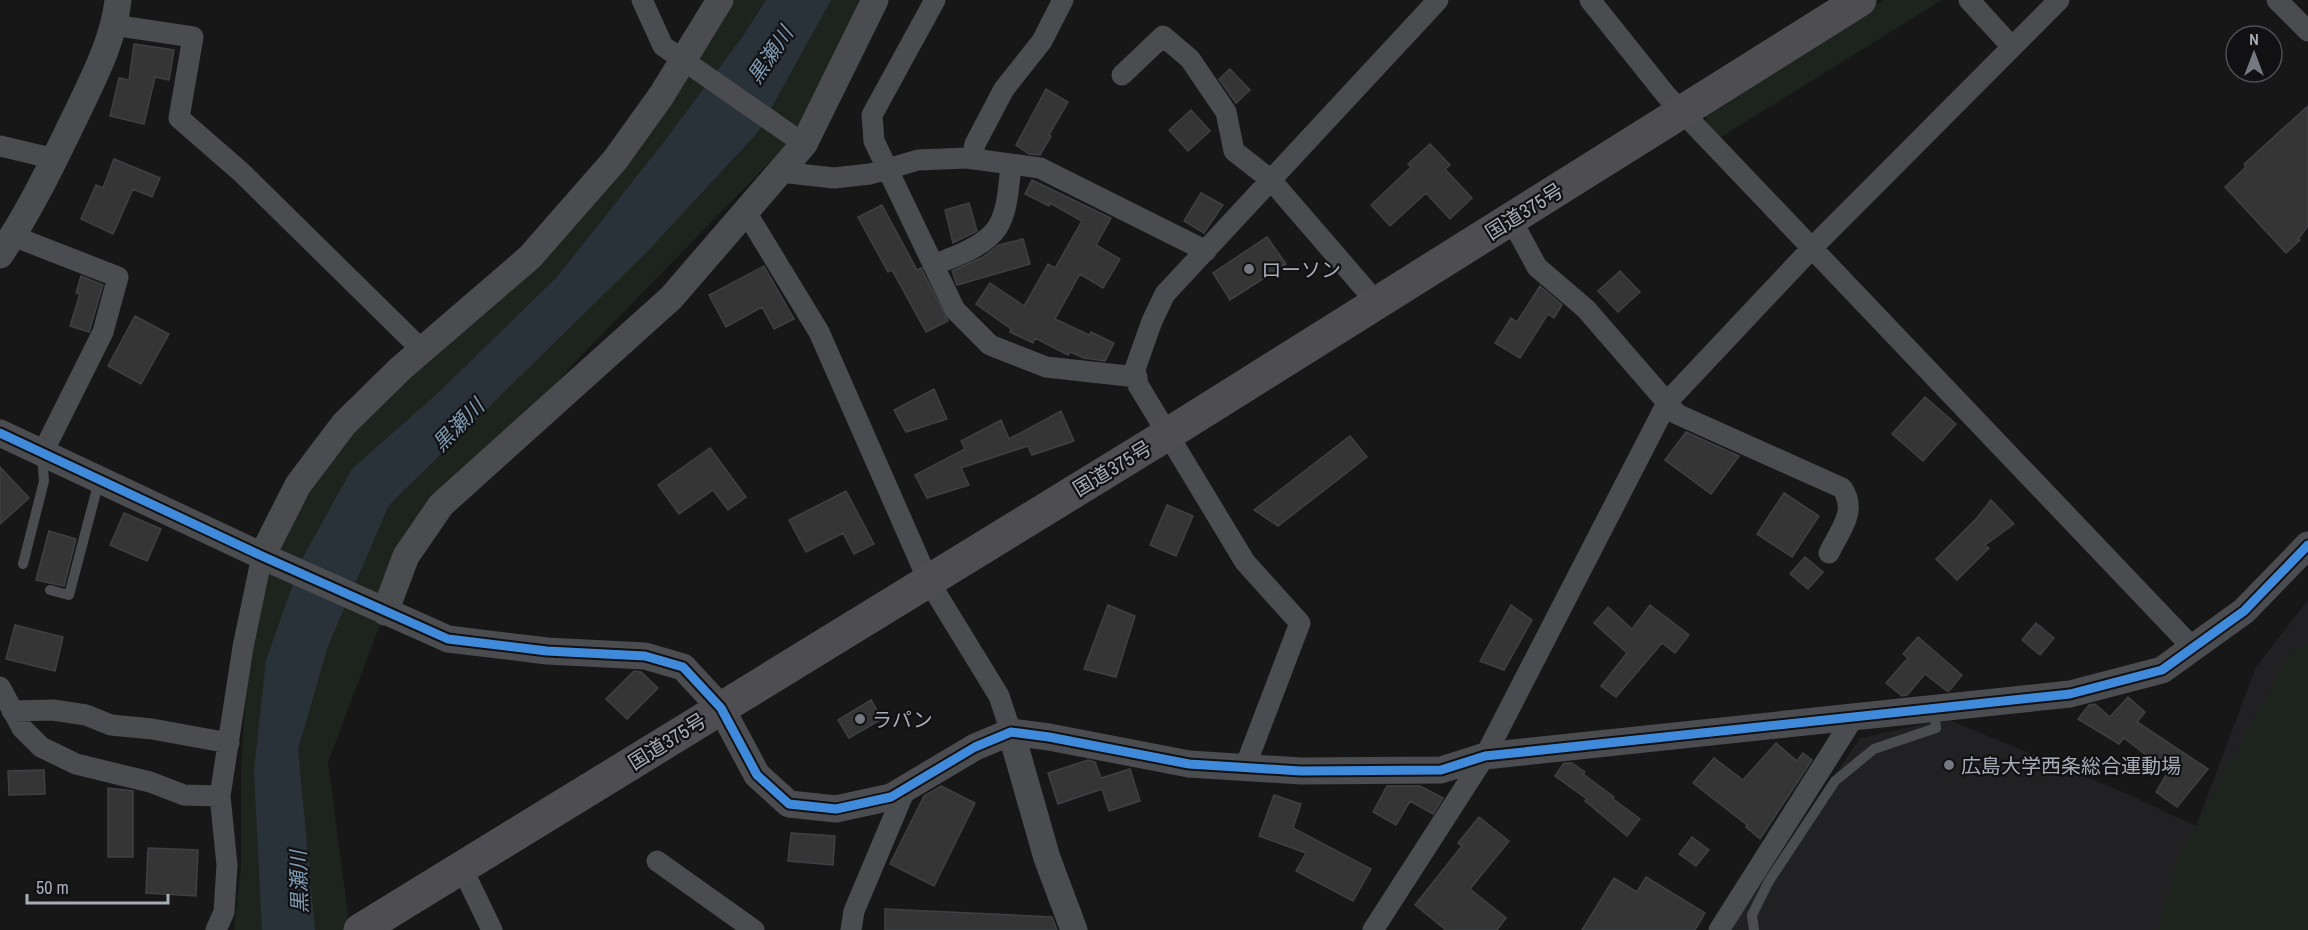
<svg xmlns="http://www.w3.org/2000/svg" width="2308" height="930" font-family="'Archivo Narrow','Noto Sans JP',sans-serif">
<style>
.built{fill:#212123}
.green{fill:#1d241e}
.water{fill:#2a3239}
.building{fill:#353536;stroke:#3f4043;stroke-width:1.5}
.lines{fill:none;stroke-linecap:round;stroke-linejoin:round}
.service{stroke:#4b4c50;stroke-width:10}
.minor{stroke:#4b4c50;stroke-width:21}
.tertiary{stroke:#4b4c50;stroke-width:27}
.trunk{stroke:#4e4e52;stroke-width:33}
.cycleway-casing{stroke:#111113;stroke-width:13}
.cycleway{stroke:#408adc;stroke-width:9}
.poi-dot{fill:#757880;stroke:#111113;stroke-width:2}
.labels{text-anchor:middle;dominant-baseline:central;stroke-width:4.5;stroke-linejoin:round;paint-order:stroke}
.street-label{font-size:20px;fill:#a8adb8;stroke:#111113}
.poi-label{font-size:20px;fill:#a8adb8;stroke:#111113;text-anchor:start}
.water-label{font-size:21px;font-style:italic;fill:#7f9bb3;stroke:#111113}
</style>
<rect width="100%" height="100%" fill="#171717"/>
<path class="built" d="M2308,600v330h-578l130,-192 87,-19 176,73 73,34 60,-159z"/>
<path class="green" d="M731,0h140l-68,128 -226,232 -171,196 -78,206 22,168h-116l7,-63v-98l7,-107 33,-145 119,-148 186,-176z
M1883,0h59l-224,139 -12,-14v-15z
M2308,643v287h-150l20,-72 113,-206z"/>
<path class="water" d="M766,0h65l-73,132 -111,120 -258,253 -61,141 -30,103 17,181h-53l-8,-160 12,-110 36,-101 50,-90 87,-77 118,-115 106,-134 80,-107z"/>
<path class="building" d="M134,44l40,6 -5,30 -14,-3 -11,47 -34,-8 9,-38 10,2z
M1230,69l20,21 -14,13 -17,-24z
M1046,89l22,13 -19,33 2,1 -11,19 -11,-1 -13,-9z
M2308,106v120l-10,13 2,1 -14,13 -61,-66 21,-20 -2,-3z
M1191,110l19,21 -22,20 -19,-21z
M1430,144l20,21 -5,4 27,29 -22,21 -24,-26 -36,33 -19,-21 40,-38 -3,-3z
M114,159l46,19 -8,19 -19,-8 -20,45 -32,-15 15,-34 7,3z
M1032,180l79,38 -15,27 24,14 -17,29 -23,-14 -25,45 34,16 2,-3 23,11 -9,18 -21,-3 -14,-6 -2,3 -33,-17 -2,5 -23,-11 1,-3 -35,-25 14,-21 34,23 24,-42 7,4 27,-47 -32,-18 -1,3 -24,-12z
M1201,193l22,12 -19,28 -20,-12z
M969,203l8,28 -24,12 -8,-33z
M882,205l35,65 4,-2 27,53 -22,11 -34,-62 -4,2 -30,-55z
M1267,237l19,27 -56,36 -17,-27z
M1023,239l7,25 -73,21 -5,-14 31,-14 16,-12z
M764,266l30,53 -20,10 -12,-22 -36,20 -17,-32z
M1620,271l20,21 -22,20 -20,-21z
M81,276l22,9 -14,47 -19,-6 10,-32 -4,-1z
M1540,286l22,19 -8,13 -6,-4 -28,44 -25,-15 16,-25 6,4z
M135,316l34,18 -28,50 -33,-18z
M934,389l13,30 -41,13 -12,-22z
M1925,397l31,27 -33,37 -31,-27z
M1061,411l13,30 -42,14 -4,-9 -67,22 8,17 -42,13 -12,-23 50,-26 -4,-8 40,-21 8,19z
M1686,432l53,24 -28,38 -46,-34z
M1350,436l17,21 -89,69 -24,-16z
M710,448l36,49 -18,13 -15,-20 -34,24 -21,-29z
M0,467l29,31 -29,26z
M846,491l28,53 -20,10 -11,-21 -37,19 -17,-32z
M1784,493l35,23 -27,41 -35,-23z
M1991,500l23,24 -29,21 4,3 -32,32 -21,-21 41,-41z
M1167,505l26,11 -17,40 -26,-11z
M124,513l37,16 -14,32 -37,-16z
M49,531l27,8 -12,47 -28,-6z
M1805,557l18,15 -15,17 -18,-15z
M1108,605l27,11 -19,61 -32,-8z
M1511,605l21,15 -28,50 -24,-9z
M1650,605l39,30 -14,18 -13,-10 -46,54 -15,-11 26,-33 -33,-30 14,-16 24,22z
M2036,623l18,15 -14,17 -18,-15z
M15,625l48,12 -8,34 -49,-12z
M1918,637l44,38 -13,16h-2l-22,-17 -18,21 -5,1 -16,-13 22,-25 -5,-4z
M634,671l7,1 17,16 -31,31 -21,-20z
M2128,697l17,15 -8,10 71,47 -31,38 -21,-15 12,-20 -44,-34 -5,6 -41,-25 11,-14 6,-1 15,13z
M871,700l11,19 -33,19 -11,-18z
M1776,743l21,18 6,-8 9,7 -52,79 -14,-12 1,-2 -54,-42 21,-25 29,22z
M1088,760l7,2 6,16 29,-9 10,32 -31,10 -7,-22 -44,15 -10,-31z
M1564,763h8l13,9 -2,2 31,23 -1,2 27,20 -13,17 -42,-35 2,-2 -32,-23z
M44,770l1,24 -36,1 -1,-24z
M941,786l34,17 -41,83 -44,-22 34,-68z
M1387,786h33l23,12 -10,16 -23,-13 -14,24 -23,-13z
M108,788l25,3v66h-25z
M1274,795l27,9 -8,24 78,41 -18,32 -57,-30 10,-18 -47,-17z
M1479,817l30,24 -39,48 36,29 -9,12h-51l-31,-25 47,-59 -4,-3z
M791,833l44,3 -2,29 -45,-4z
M1692,837l17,13 -13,16 -17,-12z
M148,848l50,2 -2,46 -50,-3z
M1646,877l59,36 -10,17h-113l32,-52 23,14z
M885,909l167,8 5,13h-172z"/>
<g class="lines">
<path class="service" d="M23,564l21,-83 -2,-26
M50,590l19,5 30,-114
M1754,930l-2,-15 17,-34 66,-100 39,-32 62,-21 -2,-19"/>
<path class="minor" d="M642,0l21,46 141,98
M935,0l-63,115 2,26 81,169 35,35 56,22 91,10
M1590,0l76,95 527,553
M1969,0l43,47
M2277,0l31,31
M113,25l80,12 -14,81 62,54 182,179
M1122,75l41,-39 27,23 36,53 8,39 37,29 106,123
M0,146l55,13
M972,159l3,-15 29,-55 38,-48 21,-41
M780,172l54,6 36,-4 48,-14 49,-2 73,10 166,83
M746,212l73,120 98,223 11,25 71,116 12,36
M1511,219l26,48 49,42 91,105 165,74c16,23 -2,42 -13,65
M13,236l105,41 -15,55 -61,122
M933,265c21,-8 51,-18 64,-37 11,-16 12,-45 14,-64
M0,687l22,41 19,19 35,17 74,18 34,13 36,1
M12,711l41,-1 33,5 25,10 41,4 77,14
M1245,767l55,-144 -55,-61 -107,-177 -3,-16 17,-48 13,-27 273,-294
M657,861l97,69
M462,868l30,62
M216,930l8,-18 3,-47 -7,-69 23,-149 19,-91
M851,930l3,-19 51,-121
M1373,930l112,-174 183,-355 144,-153 247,-248
M1719,930l135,-213"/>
<path class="tertiary" d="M0,255c30,-44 52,-91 75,-138 17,-36 39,-77 43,-117
M0,433l262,123 186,83 99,12 98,5 38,11 38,41 36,67 32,29 47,5 55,-12 84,-50 36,-15 38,5 140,27 112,7 140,-1 44,-14 585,-62 92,-24 82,-59 64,-66
M262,556l36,-71 46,-61 56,-55 130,-112 85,-97 46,-64 59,-96
M385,612l21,-56 35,-51 230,-207 133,-154 71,-144
M1011,732l36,126 27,72"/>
<path class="trunk" d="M360,930l808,-496 692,-434"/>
<g class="cycleway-casing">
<path id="cycleway" d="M0,433l262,123 186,83 99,12 98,5 38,11 38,41 36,67 32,29 47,5 55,-12 84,-50 36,-15 38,5 140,27 112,7 140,-1 44,-14 585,-62 92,-24 82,-59 64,-66"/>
</g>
<use href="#cycleway" class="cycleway"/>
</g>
<g class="poi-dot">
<circle cx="1249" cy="269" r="6"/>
<circle cx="860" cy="719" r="6"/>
<circle cx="1949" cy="765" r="6"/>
</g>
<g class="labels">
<g class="street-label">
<text transform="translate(1524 211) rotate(-32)">国道375号</text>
<text transform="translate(1112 468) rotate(-31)">国道375号</text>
<text transform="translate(667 741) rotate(-32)">国道375号</text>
</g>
<g class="poi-label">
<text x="1261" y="269">ローソン</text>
<text x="872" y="719">ラパン</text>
<text x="1961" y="765">広島大学西条総合運動場</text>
</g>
<g class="water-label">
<text transform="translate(770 55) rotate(-56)">黒瀬川</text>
<text transform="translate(458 425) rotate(-46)">黒瀬川</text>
<text transform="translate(299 882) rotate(-92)">黒瀬川</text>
</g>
</g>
<g transform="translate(2254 54)"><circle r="28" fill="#111113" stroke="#4d4f55" stroke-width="1.5"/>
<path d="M0-4.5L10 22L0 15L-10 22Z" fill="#757880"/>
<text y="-9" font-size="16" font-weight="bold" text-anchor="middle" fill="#a8adb8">N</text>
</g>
<path d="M27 894v9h141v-9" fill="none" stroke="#a8adb8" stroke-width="3"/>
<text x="36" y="894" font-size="18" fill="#a8adb8" stroke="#111113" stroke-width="4.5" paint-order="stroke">50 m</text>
</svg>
